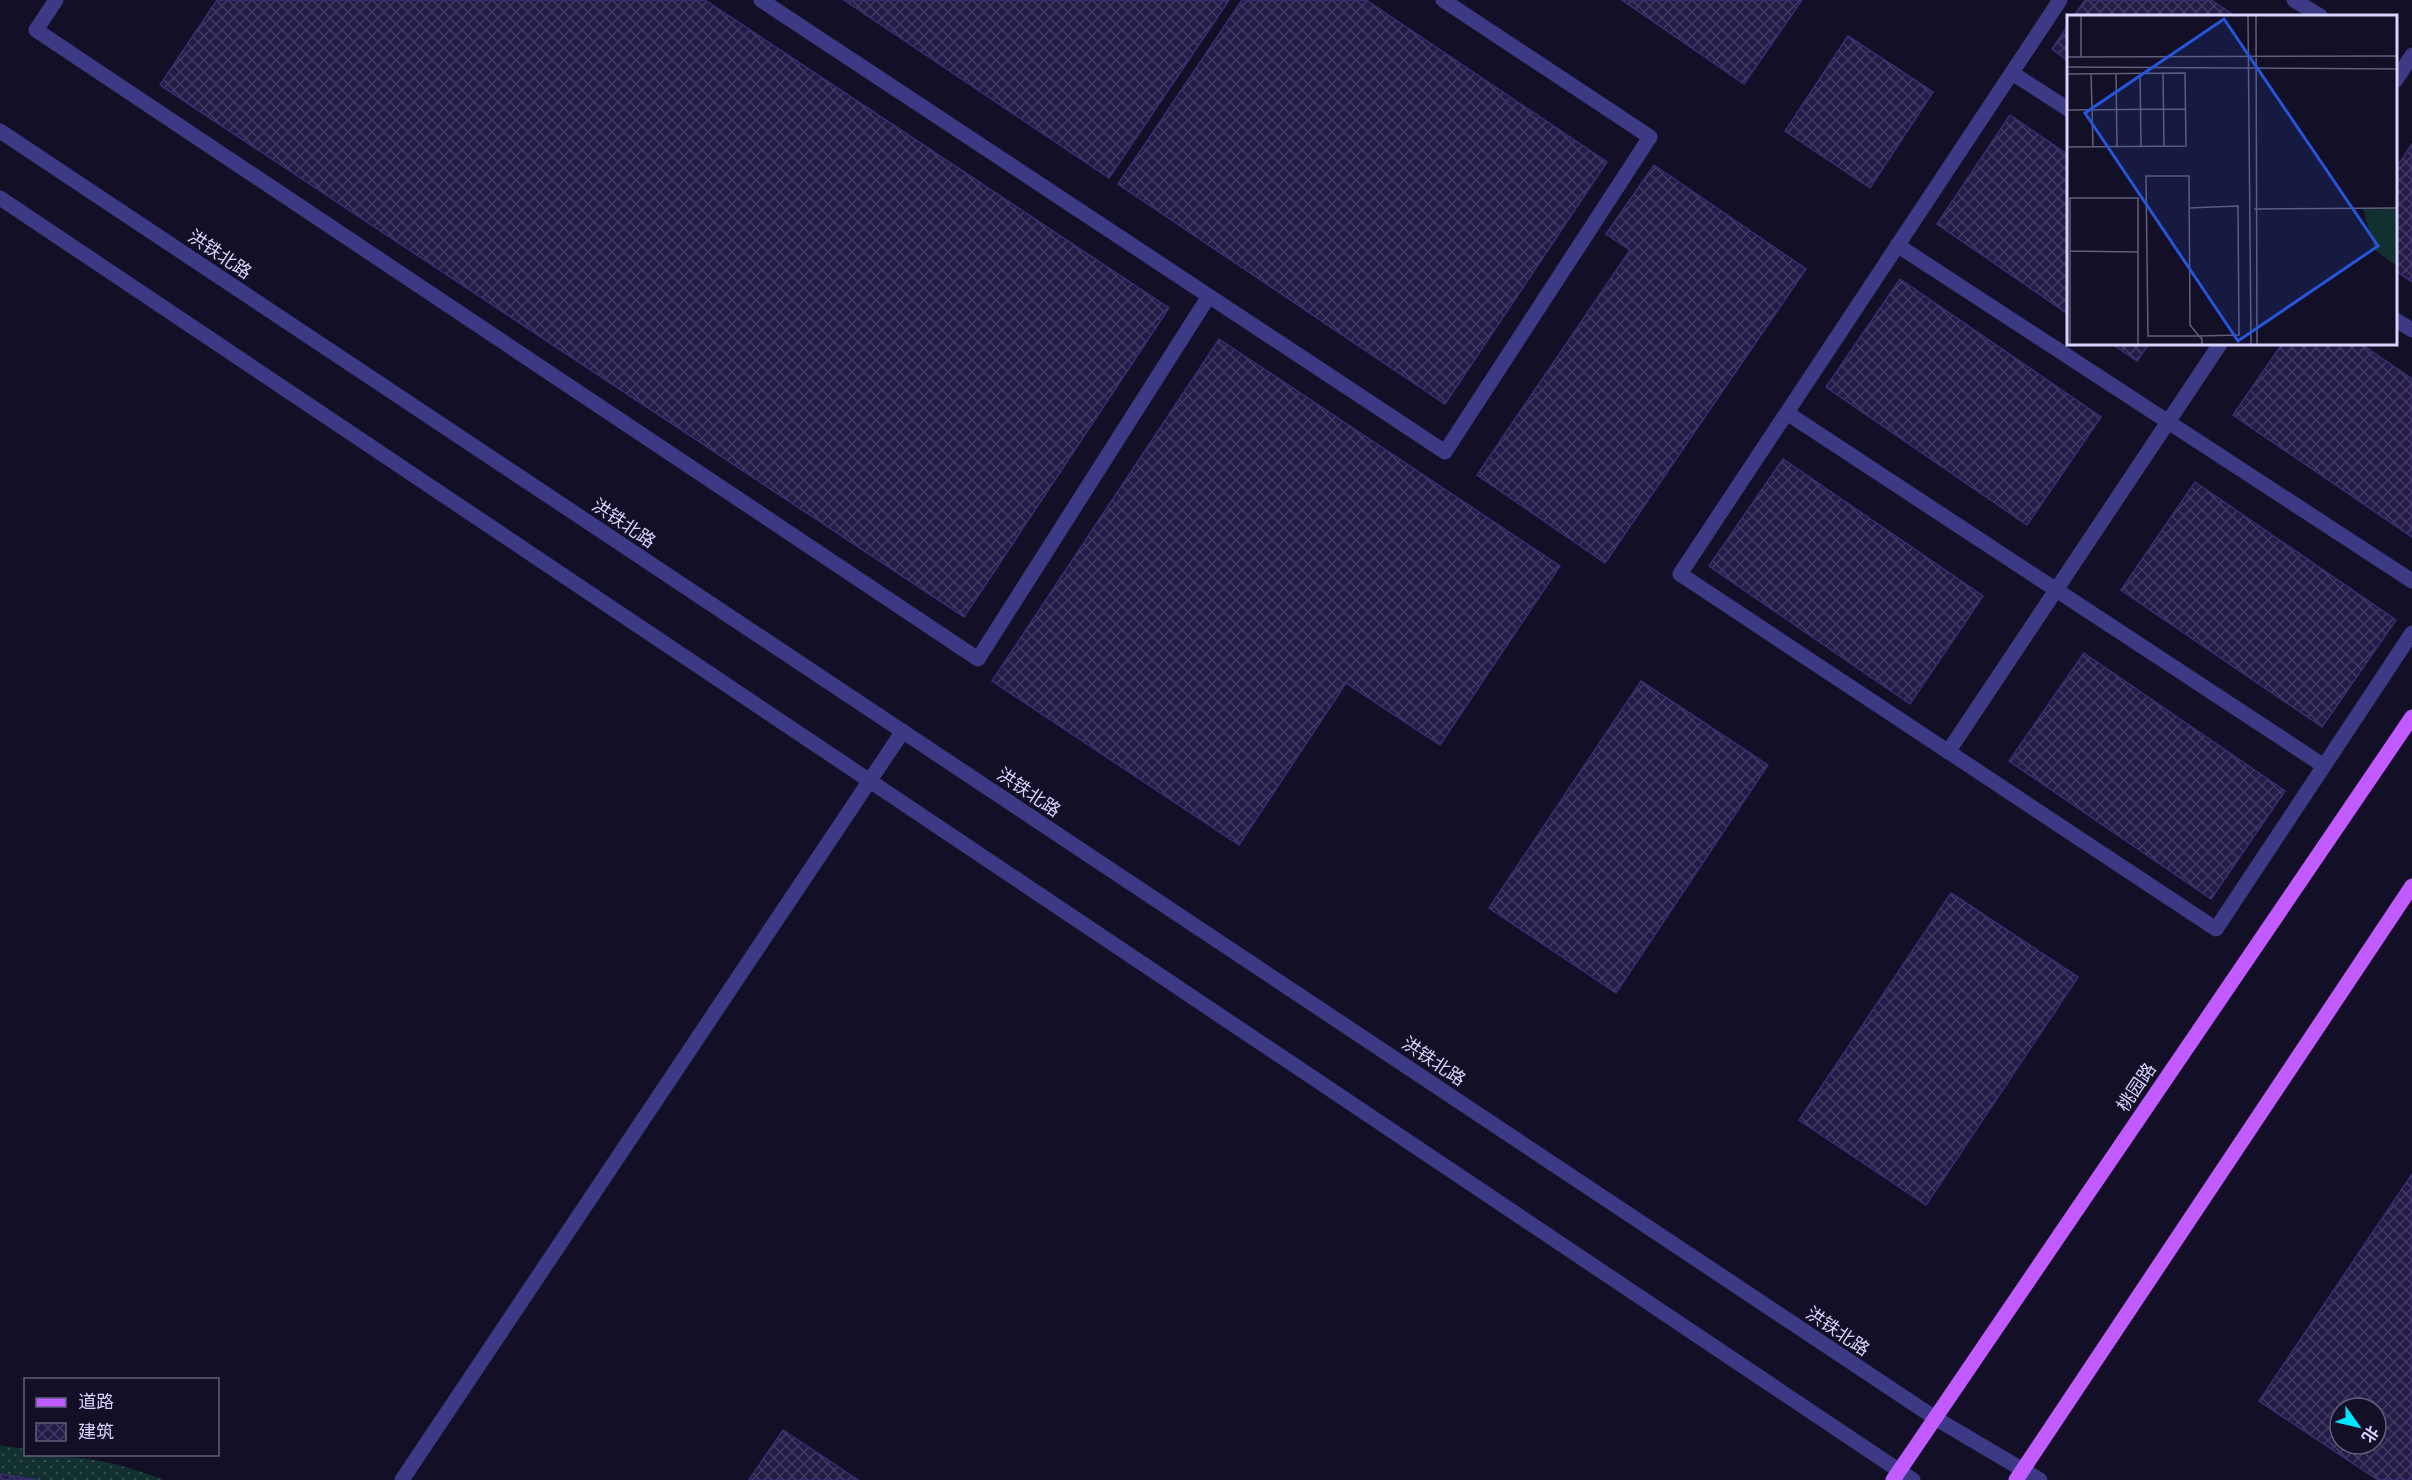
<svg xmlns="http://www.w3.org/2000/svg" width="2412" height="1480" font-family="Inter,'Noto Sans SC',sans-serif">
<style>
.grass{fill:url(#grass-dots)}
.building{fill:url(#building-cross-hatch);stroke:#3b2d73;stroke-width:1.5;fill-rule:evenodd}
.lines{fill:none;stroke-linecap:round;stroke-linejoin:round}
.minor{stroke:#3d3a85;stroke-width:15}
.major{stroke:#c25bff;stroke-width:15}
.labels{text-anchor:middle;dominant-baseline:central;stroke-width:5;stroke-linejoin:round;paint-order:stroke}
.street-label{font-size:18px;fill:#d9d4ff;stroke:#130f26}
.inset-road{fill:none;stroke:#625e7d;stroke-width:1.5}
.view{fill:#2655da;fill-opacity:0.15;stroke:#2655da;stroke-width:3}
.inset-edge{fill:none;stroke:#d9d4ff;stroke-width:3}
</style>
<defs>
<pattern id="grass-dots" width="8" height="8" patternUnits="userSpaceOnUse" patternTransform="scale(1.5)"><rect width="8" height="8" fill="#12302f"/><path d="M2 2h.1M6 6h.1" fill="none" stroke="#344d4e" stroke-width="1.8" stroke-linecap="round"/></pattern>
<pattern id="building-cross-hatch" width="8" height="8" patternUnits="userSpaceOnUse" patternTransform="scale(1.5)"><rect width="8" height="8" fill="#241b47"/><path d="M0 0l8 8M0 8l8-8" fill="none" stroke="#433b63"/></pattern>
</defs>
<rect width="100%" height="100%" fill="#130f26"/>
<path class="grass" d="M0,1445l25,4 1,5c47,1 93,7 137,26h-163z"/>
<path class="building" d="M217,0h488l464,308 -205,309 -804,-532z
M844,0h385l-120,178z
M1242,0h124l241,162 -162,242 -327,-220z
M1622,0h180l-58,84z
M2085,0h126l24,16h-161z
M2068,25v36l-16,-12z
M1848,36l85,56 -63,96 -85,-57z
M2010,115l58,40v159l-131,-90z
M2412,144v138l-16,-11v-103z
M1654,165l152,104 -201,294 -128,-88 153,-225 -24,-16z
M1900,279l201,138 -74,108 -201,-138z
M1219,339l341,227 -120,179 -94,-62 -107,162 -247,-164z
M2112,344h37l-12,17z
M2282,344h79l51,35v158l-179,-122z
M1783,459l200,137 -73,108 -201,-138z
M2195,482l201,138 -74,107 -201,-137z
M2084,653l201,138 -74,108 -202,-138z
M1641,681l127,84 -152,228 -127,-85z
M1951,893l127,84 -152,228 -127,-85z
M2412,1174v306h-34l-119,-79zM2340,1408h36v36h-36z
M783,1430l75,50h-109z
M0,1474l36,6h-36z"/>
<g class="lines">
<path class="minor" d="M56,0l-20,30 942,629 231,-363
M761,0l684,452 205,-315 -207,-137
M2060,0l-380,574 536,355 196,-296
M2294,0l26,16
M2012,73l56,36
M2396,80l16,-25
M0,131l1935,1287 105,62
M0,198l1913,1282
M1897,245l515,336
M2396,320l16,10
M1787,413l537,353
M1948,752l272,-408
M402,1480l501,-749"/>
<path class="major" d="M1893,1480l519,-763
M2016,1480l396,-594"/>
</g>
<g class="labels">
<g class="street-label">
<text transform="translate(220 254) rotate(34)">洪铁北路</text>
<text transform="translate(624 523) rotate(34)">洪铁北路</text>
<text transform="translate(1029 792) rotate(34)">洪铁北路</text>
<text transform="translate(1434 1061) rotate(34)">洪铁北路</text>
<text transform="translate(2136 1087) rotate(-56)">桃园路</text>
<text transform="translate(1838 1331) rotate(34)">洪铁北路</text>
</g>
</g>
<g transform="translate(2067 15)">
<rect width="330" height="330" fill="#130f26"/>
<path d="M330,193v58l-22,-16 -12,-41z" fill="#12302f"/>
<path class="inset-road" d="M14,1v41M181,1l3,328M189,1l1,328M0,42l330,-1M0,52l330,2M24,58l2,74M49,58l1,73M73,58l1,73M96,58l1,73M0,59l118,-1 1,73 -119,1M0,95l118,-1M122,193l49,-2 1,129 -40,1h-51l-2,-160h43l1,149 9,11 3,3v5M187,194l143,-1M3,236l68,1M3,329v-146h68v146"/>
<path class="view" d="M157,4l154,227 -140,95 -153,-228z"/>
<rect width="330" height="330" class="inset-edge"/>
</g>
<rect x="24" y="1378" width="195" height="78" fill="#130f26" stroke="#625e7d" stroke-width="1.5"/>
<rect x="36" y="1398" width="30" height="9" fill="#c25bff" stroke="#625e7d" stroke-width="1.5"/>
<text x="78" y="1408" font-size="18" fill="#d9d4ff">道路</text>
<rect x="36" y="1423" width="30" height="18" fill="url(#building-cross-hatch)" stroke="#625e7d" stroke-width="1.5"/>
<text x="78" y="1438" font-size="18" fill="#d9d4ff">建筑</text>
<g transform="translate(2358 1426) rotate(124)"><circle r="28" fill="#130f26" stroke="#625e7d" stroke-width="1.5"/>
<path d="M0-4.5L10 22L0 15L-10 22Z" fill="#00e5ff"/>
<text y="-9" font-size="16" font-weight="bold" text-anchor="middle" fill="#d9d4ff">北</text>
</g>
</svg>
